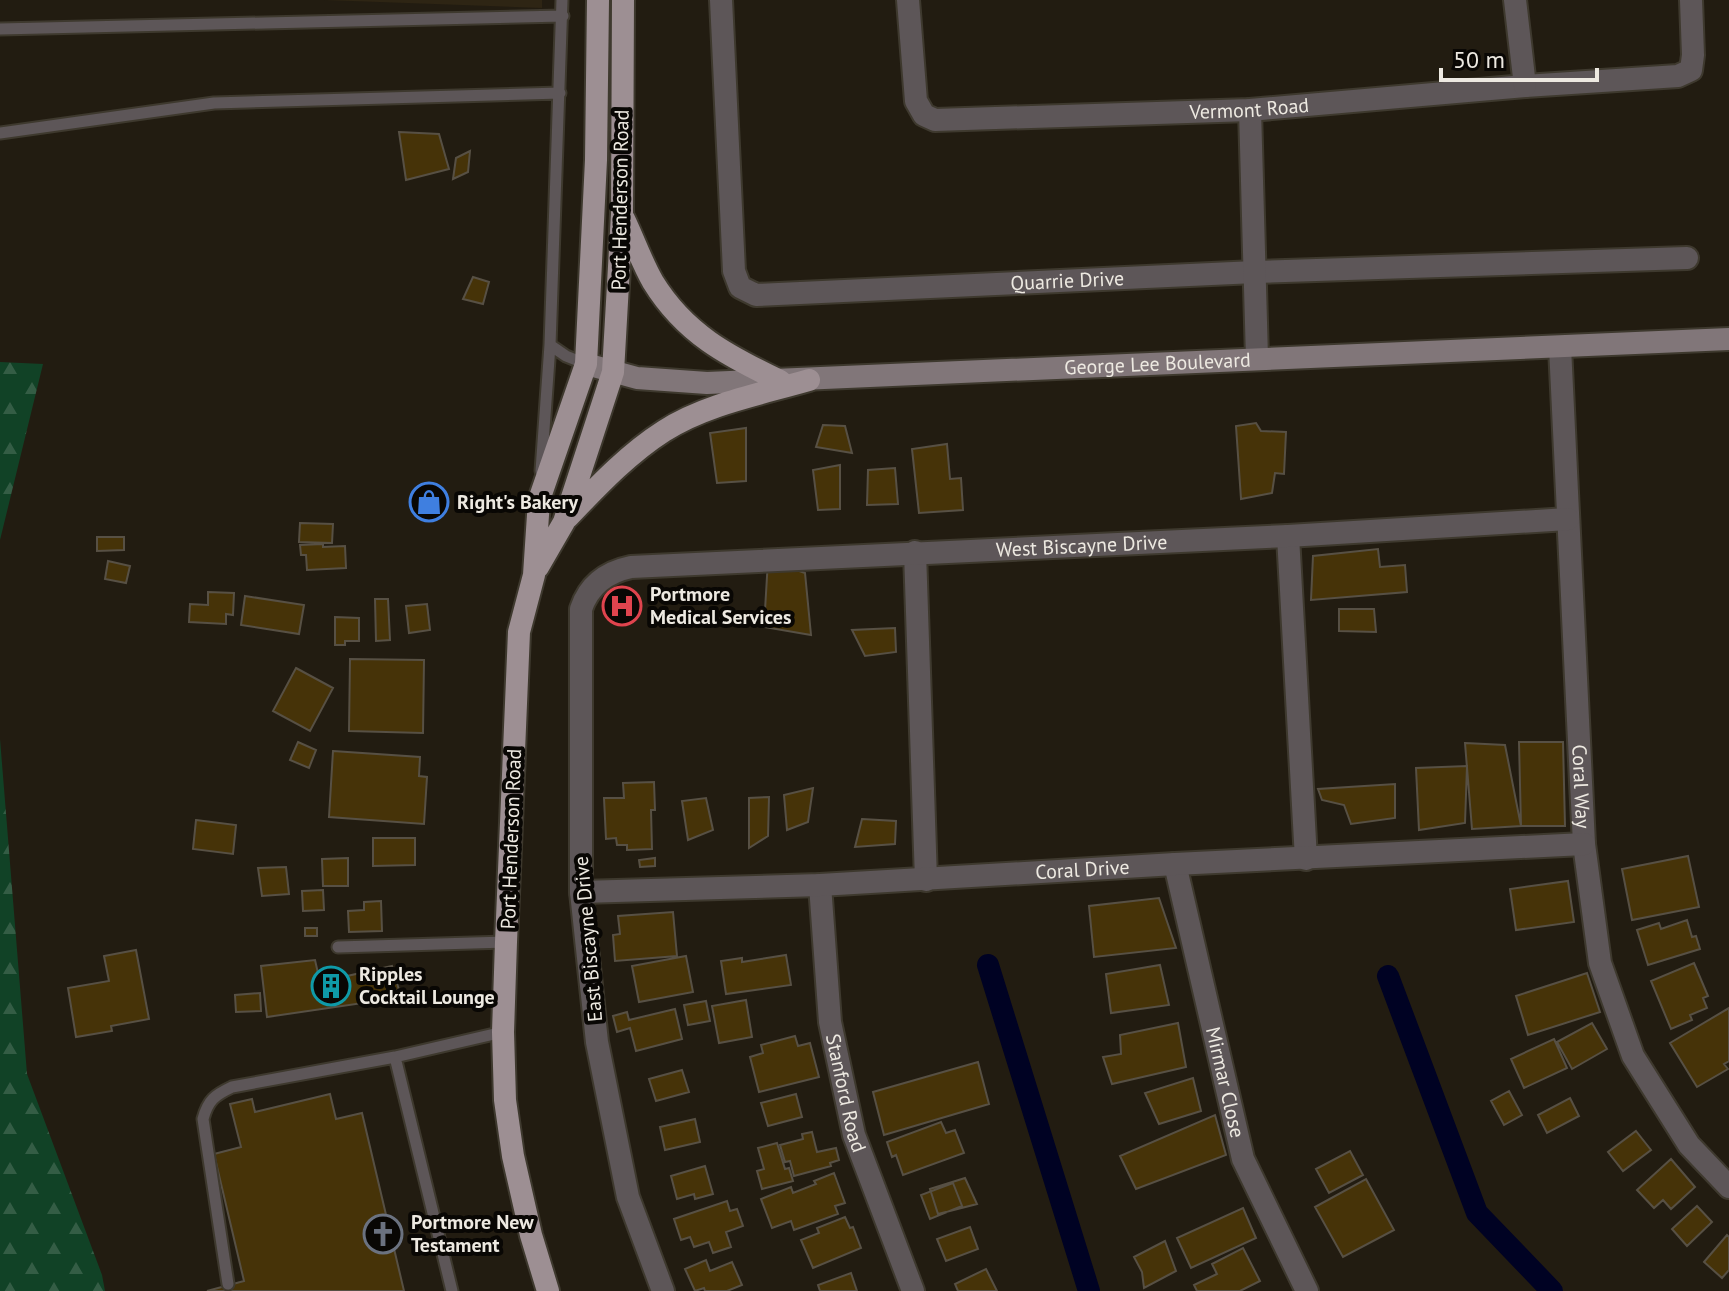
<svg xmlns="http://www.w3.org/2000/svg" width="1729" height="1291" font-family="'PT Sans',sans-serif">
<style>
.built{fill:#2e2514}
.forest{fill:url(#forest-firs)}
.lines{fill:none;stroke-linecap:round;stroke-linejoin:round}
.canal{stroke:#000223;stroke-width:22}
.building{fill:#463308;stroke:#575044;stroke-width:2}
.service-casing{stroke:#3e392e;stroke-width:15}
.minor-casing{stroke:#3e392e;stroke-width:26}
.secondary-casing{stroke:#3e392e;stroke-width:26}
.primary-casing{stroke:#3e392e;stroke-width:26}
.service{stroke:#5d5658;stroke-width:11}
.minor{stroke:#5d5658;stroke-width:22}
.secondary{stroke:#817679;stroke-width:22}
.primary{stroke:#9d8f93;stroke-width:22}
.labels{text-anchor:middle;dominant-baseline:central;stroke-width:8;stroke-linejoin:round;paint-order:stroke}
.street-label{font-size:20px;fill:#ede9e1;stroke:#090704}
.poi-label{font-size:20px;font-weight:bold;fill:#ede9e1;stroke:#090704;text-anchor:start}
</style>
<defs>
<pattern id="forest-firs" width="22" height="20" patternUnits="userSpaceOnUse" patternTransform="scale(2)"><rect width="22" height="20" fill="#114226"/><path d="M5 1l3.5 6h-7zM16 11l3.5 6h-7z" fill="#345d45"/></pattern>
</defs>
<rect width="100%" height="100%" fill="#221c11"/>
<path class="built" d="M324,0h218v8z"/>
<path class="forest" d="M0,362l43,2 -43,176z
M0,739l27,335 75,201 3,16h-105z"/>
<g class="lines">
<path class="canal" d="M988,965l101,326
M1388,976l89,237 75,78"/>
</g>
<path class="building" d="M399,132l40,2 10,35 -43,11z
M470,151l-2,21 -15,7 3,-21z
M473,277l16,5 -6,22 -20,-5z
M1256,423l5,8 25,1 -2,42 -9,-1 -3,20 -31,6 -5,-73z
M823,425l22,1 7,27 -36,-6z
M746,428v53l-29,2 -7,-50z
M947,444l3,35 11,-1 2,32 -44,3 -7,-64z
M840,465v44l-22,1 -5,-40z
M895,468l3,36 -31,1 1,-35z
M300,523l33,1 -1,19 -33,-1z
M97,537h27v13l-27,1z
M323,544v3l22,-1 1,22 -39,2 -1,-15h-5l-1,-10z
M1378,549l2,18 25,-2 2,27 -96,8 2,-44z
M768,560l37,13 6,62 -47,-8z
M108,561l22,5 -4,17 -21,-4z
M208,592l26,1 -1,22 -7,-1v10l-37,-2 1,-18 18,1z
M245,596l59,9 -5,29 -58,-9z
M375,599h13l2,41 -14,1z
M427,604l3,26 -21,3 -3,-27z
M1339,609h35l2,23 -37,-1z
M335,617l24,1v23h-14v4h-10z
M895,628l1,24 -31,4 -13,-26z
M350,659l74,1 -1,73 -74,-2z
M296,668l37,20 -23,43 -37,-20z
M298,742l18,8 -7,18 -19,-8z
M1519,742h44l2,84h-44z
M1465,743l40,2 16,81 -49,3z
M333,751l87,6 -1,19 8,1 -3,47 -95,-7z
M1467,766l-2,57 -46,7 -3,-62z
M654,782l1,28h-4l1,39 -25,1v-5h-10l-1,-7 -10,1 -2,-41h20l-1,-15z
M1395,784v34l-44,6 -7,-19 -22,-5 -4,-11z
M813,788l-5,34 -21,8 -3,-35z
M769,797l-1,39 -19,12v-50z
M706,798l7,32 -25,10 -6,-39z
M862,819l34,2 -1,23 -40,3z
M196,820l40,5 -3,29 -40,-5z
M373,838h42v27l-42,1z
M1688,856l11,51 -67,13 -10,-51z
M348,858v28h-25l-1,-27z
M655,858v8l-15,1 -1,-7z
M286,867l3,27 -27,2 -4,-28z
M1568,881l6,41 -58,8 -6,-41z
M323,890l1,20 -21,1 -1,-20z
M1159,898l17,50 -82,9 -5,-51z
M381,901l1,30 -33,1 -1,-21 16,-1v-8z
M673,912l4,44 -62,5 -2,-26 7,-1 -2,-18z
M1687,920l5,17 4,-1 4,13 -52,16 -11,-35 22,-7 2,6z
M305,928h12v8h-12z
M136,950l13,69 -38,7 1,5 -36,6 -8,-49 41,-7 -5,-25z
M786,955l5,30 -65,9 -5,-33 21,-3v4z
M686,956l7,36 -54,10 -7,-36z
M315,960l5,22 72,-16 7,24 -37,10 1,3 -96,14 -6,-51z
M1694,963l14,33 -5,2 4,10 -17,7 2,5 -21,9 -20,-48z
M1160,965l9,40 -58,8 -5,-39z
M1587,973l13,39 -72,23 -12,-39z
M260,993l1,18 -25,1 -1,-17z
M746,1000l6,37 -33,6 -7,-37z
M706,1001l4,20 -22,4 -4,-20z
M1729,1008v53l-5,3 4,5 -31,18 -27,-44z
M675,1009l7,30 -46,12 -6,-23 -13,4 -4,-16 14,-4 2,8z
M1178,1023l8,44 -74,17 -9,-27 18,-3 -1,-19z
M1592,1023l15,26 -35,20 -15,-27z
M795,1036l3,10 12,-3 9,34 -60,15 -9,-35 13,-4 -2,-8z
M1554,1039l13,29 -43,20 -13,-29z
M978,1062l11,42 -105,31 -11,-43z
M682,1070l7,22 -33,9 -7,-22z
M1193,1078l8,33 -42,13 -14,-31z
M1509,1091l13,24 -18,10 -13,-24z
M330,1094l6,25 26,-6 42,178h-197l37,-10 -30,-127 27,-7 -11,-43 22,-5 3,13z
M796,1094l6,23 -34,9 -7,-23z
M1570,1098l9,18 -32,17 -9,-18z
M1215,1115l11,40 -90,34 -16,-33z
M695,1119l5,23 -35,8 -5,-23z
M941,1122l5,11 9,-3 9,23 -61,22 -7,-20 -4,2 -5,-15z
M1636,1131l15,19 -28,21 -15,-19z
M812,1132l5,20 19,-4 3,12 -9,3 1,3 -37,10 -4,-15 -5,1 -5,-17 23,-6 -1,-5z
M777,1143l8,26 4,-1 4,13 -31,8 -5,-18 7,-2 -6,-21z
M1350,1151l13,24 -34,18 -13,-24z
M1671,1159l24,28 -24,22 -8,-9 -9,8 -17,-18z
M705,1166l8,28 -18,5 -1,-5 -17,5 -6,-23z
M834,1173l11,30 -10,3 3,8 -44,16 -3,-9 -19,7 -11,-29 30,-12 2,6 23,-9 -2,-3z
M965,1178l12,26 -39,10 -8,-25z
M1366,1179l28,51 -51,27 -28,-50z
M953,1183l9,23 -32,13 -9,-24z
M727,1201l3,10 7,-2 6,17 -17,6 5,15 -18,6 -4,-11 -15,5 -4,-10 -9,3 -7,-21z
M1697,1206l15,16 -25,24 -15,-17z
M1243,1208l13,30 -65,30 -14,-30z
M845,1217l5,11 3,-1 8,21 -48,20 -12,-28 18,-7 -2,-5z
M970,1227l8,22 -32,12 -9,-22z
M1727,1235l2,2v33l-7,8 -18,-16z
M1165,1241l11,30 -32,17 -2,-16 -8,-15z
M1243,1248l17,33 -20,10h-43l-3,-6 23,-11 -5,-10z
M706,1260l4,11 22,-9 10,23 -15,6h-22l-1,-3 -9,3 -10,-22z
M986,1269l11,22h-39l-3,-7z
M851,1273l6,18h-37l-2,-6z"/>
<g class="lines">
<g class="service-casing">
<path id="service" d="M0,29l563,-13
M0,133l214,-30 346,-10
M550,345l16,11 20,8
M541,471l9,-126 12,-345
M338,947l168,-5
M395,1057l57,234
M228,1284l-25,-165c5,-19 12,-24 29,-32l163,-30 108,-25"/>
</g>
<g class="minor-casing">
<g id="minor">
<path id="s1" d="M721,0l13,271 6,16 16,8 499,-23 432,-14"/>
<path id="s2" d="M908,0l8,101 8,14 11,5 315,-10 275,-24 153,-10 13,-6 2,-15 -2,-55"/>
<path d="M1515,0l10,86"/>
<path d="M1250,110l7,248"/>
<path id="s3" d="M1560,347l24,497 16,119 33,93 56,89 40,42"/>
<path d="M1288,536l18,323"/>
<path d="M915,552l11,328"/>
<path id="s4" d="M1175,864l68,295 64,132"/>
<path id="s5" d="M820,885l10,137 24,113 59,156"/>
<path id="s6" d="M581,892l239,-7 355,-21 409,-20"/>
<path id="s7" d="M663,1291l-35,-94 -31,-155 -16,-150v-283c8,-24 26,-37 50,-42l657,-31 280,-17"/>
</g>
</g>
<g class="secondary-casing">
<g id="secondary">
<path id="s8" d="M586,364l51,14 70,5 1022,-44"/>
</g>
</g>
<g class="primary-casing">
<path id="primary" d="M624,219c10,21 18,44 29,63 32,52 75,74 127,99
M568,517c30,-31 60,-63 96,-86 42,-27 97,-37 145,-51
M538,567l26,-45 49,-150 9,-158 1,-214
M548,1291l-17,-56 -18,-79 -8,-56 -2,-68 3,-90 13,-310 15,-57 5,-75 47,-136 10,-204 2,-160"/>
</g>
<use href="#service" class="service"/>
<use href="#minor" class="minor"/>
<use href="#secondary" class="secondary"/>
<use href="#primary" class="primary"/>
</g>
<defs>
<g id="shop-ring" transform="scale(2)"><circle r="9.5" fill="#090704" stroke="#3f7fe0" stroke-width="1.5"/><path d="M-5-2.5h2.3a2.7 3.5 0 0 1 5.4 0H5L5.5 6h-11ZM-1.5-2.5h3a1.5 2.3 0 0 0-3 0Z" fill="#3f7fe0"/></g>
<g id="hospital-ring" transform="scale(2)"><circle r="9.5" fill="#090704" stroke="#e0444e" stroke-width="1.5"/><path d="M-5-5h3v3.5h4V-5h3V5h-3V1.5h-4V5h-3Z" fill="#e0444e"/></g>
<g id="building-ring" transform="scale(2)"><circle r="9.5" fill="#090704" stroke="#0f9aa8" stroke-width="1.5"/><path d="M-4-6H4V6H1V3H-1V6H-4ZM-2.5-4.3h1.7v1.8h-1.7ZM.8-4.3h1.7v1.8H.8ZM-2.5-1h1.7V.8h-1.7ZM.8-1h1.7V.8H.8Z" fill="#0f9aa8"/></g>
<g id="church-ring" transform="scale(2)"><circle r="9.5" fill="#090704" stroke="#6b7280" stroke-width="1.5"/><path d="M-1.2-6h2.4v3.5h3.3v2.4h-3.3V6h-2.4V-.1h-3.3v-2.4h3.3Z" fill="#6b7280"/></g>
</defs>
<g fill-rule="evenodd">
<use href="#shop-ring" x="429" y="502"/>
<use href="#hospital-ring" x="622" y="606"/>
<use href="#building-ring" x="331" y="986"/>
<use href="#church-ring" x="383" y="1234"/>
</g>
<g class="labels">
<g class="street-label">
<text stroke="none"><textPath href="#s2" startOffset="444">Vermont Road</textPath></text>
<text transform="translate(620 200) rotate(-89)">Port Henderson Road</text>
<text stroke="none"><textPath href="#s1" startOffset="618">Quarrie Drive</textPath></text>
<text stroke="none"><textPath href="#s8" startOffset="574">George Lee Boulevard</textPath></text>
<text stroke="none"><textPath href="#s7" startOffset="1212">West Biscayne Drive</textPath></text>
<text stroke="none"><textPath href="#s3" startOffset="440">Coral Way</textPath></text>
<text transform="translate(511 839) rotate(-88)">Port Henderson Road</text>
<text stroke="none"><textPath href="#s6" startOffset="502">Coral Drive</textPath></text>
<text transform="translate(588 939) rotate(-95)">East Biscayne Drive</text>
<text stroke="none"><textPath href="#s4" startOffset="224">Mirmar Close</textPath></text>
<text stroke="none"><textPath href="#s5" startOffset="210">Stanford Road</textPath></text>
</g>
<g class="poi-label">
<text x="457" y="502">Right's Bakery</text>
<text x="650" y="594">Portmore<tspan x="650" dy="23">Medical Services</tspan></text>
<text x="359" y="974">Ripples<tspan x="359" dy="23">Cocktail Lounge</tspan></text>
<text x="411" y="1222">Portmore New<tspan x="411" dy="23">Testament</tspan></text>
</g>
</g>
<path d="M1441 68v12h156v-12" fill="none" stroke="#ede9e1" stroke-width="4"/>
<text x="1453" y="68" font-size="24" fill="#ede9e1" stroke="#090704" stroke-width="6" paint-order="stroke">50 m</text>
</svg>
